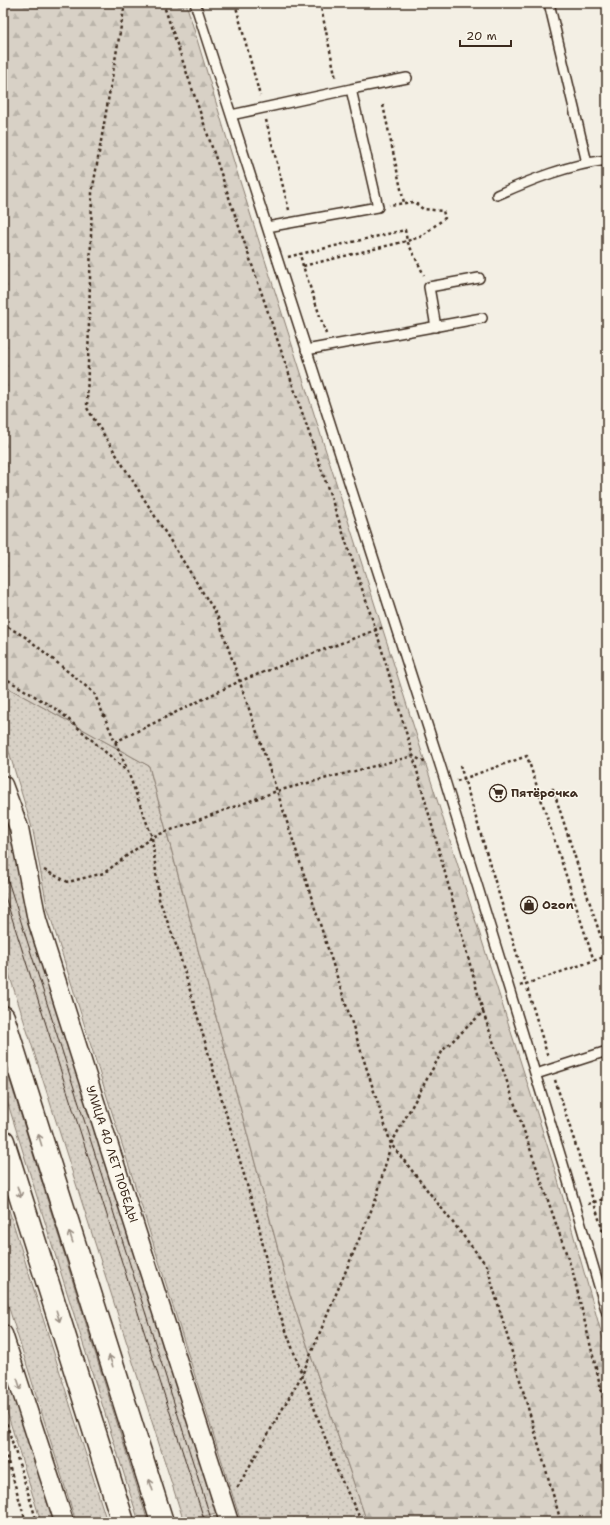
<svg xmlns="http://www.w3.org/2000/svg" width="610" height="1525" font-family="'Shantell Sans',sans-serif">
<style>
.grass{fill:url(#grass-dots);stroke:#8a7e72}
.forest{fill:url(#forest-firs);stroke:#8a7e72}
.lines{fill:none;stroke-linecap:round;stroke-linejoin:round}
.service-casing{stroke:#3b2a1e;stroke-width:12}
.minor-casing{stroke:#3b2a1e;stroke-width:21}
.primary-casing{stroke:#3b2a1e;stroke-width:25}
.path{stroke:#3b2a1e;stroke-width:2.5;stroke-dasharray:3 3;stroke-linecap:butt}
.service{stroke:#fbf7ec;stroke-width:9}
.minor{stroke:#fbf7ec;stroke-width:18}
.primary{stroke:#fbf7ec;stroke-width:22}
.tram{stroke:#3b2a1e;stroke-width:1}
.oneway{stroke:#9b9085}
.labels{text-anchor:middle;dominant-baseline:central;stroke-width:3;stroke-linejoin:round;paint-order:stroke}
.poi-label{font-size:12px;font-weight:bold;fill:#3b2a1e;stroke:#fbf7ec;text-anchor:start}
.street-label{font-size:12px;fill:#3b2a1e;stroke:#fbf7ec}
</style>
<defs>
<pattern id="grass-dots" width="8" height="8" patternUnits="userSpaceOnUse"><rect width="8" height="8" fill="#d8d1c6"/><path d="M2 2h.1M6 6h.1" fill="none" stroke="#bab4aa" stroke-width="1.8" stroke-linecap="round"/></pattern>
<pattern id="forest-firs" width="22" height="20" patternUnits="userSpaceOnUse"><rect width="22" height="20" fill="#d8d1c6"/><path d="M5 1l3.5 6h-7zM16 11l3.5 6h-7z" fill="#bab4aa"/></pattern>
</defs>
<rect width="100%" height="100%" fill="#f3efe4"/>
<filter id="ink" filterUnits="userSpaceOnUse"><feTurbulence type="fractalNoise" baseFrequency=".025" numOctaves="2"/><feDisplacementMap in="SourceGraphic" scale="8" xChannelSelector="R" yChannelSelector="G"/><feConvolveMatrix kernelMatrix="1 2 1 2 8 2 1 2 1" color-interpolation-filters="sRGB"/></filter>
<g filter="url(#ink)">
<path class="grass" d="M3,685l146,81 141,528 77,228h-126l-194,-616 -14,-75 -30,-99z
M3,789l216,723 -35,10 -181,-567z
M3,1058l145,464h-9l-136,-434z
M3,1191l104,331h-31l-73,-233z
M3,1352l54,170h-16l-38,-123z"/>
<path class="forest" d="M3,3h183l51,169 318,998 52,183v169h-240l-77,-228 -141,-528 -146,-81z"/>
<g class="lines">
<g class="service-casing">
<path id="service" d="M195,3l247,768 121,393 44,149
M549,3l38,160
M231,115l120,-26
M497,195c36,-16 71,-30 110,-35
M267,227l111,-20 -27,-118 56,-11
M436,327l-7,-40 50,-9
M306,350l176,-32
M536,1074l71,-23"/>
</g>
<g class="minor-casing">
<path id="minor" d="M3,785l16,43 18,92 192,602
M3,1334l61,188"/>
</g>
<g class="primary-casing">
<path id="primary" d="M3,1017l159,505
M3,1141l120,381"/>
</g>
<path class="path" d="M125,3l-33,190 -5,215 130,207 60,176 114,353 96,122 74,256
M163,3l213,627 37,126 70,256 -40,38 -52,94 -15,55 -74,176 -65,113
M235,3l25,93
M320,3l16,76
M383,105l21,98
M266,120l23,90
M288,257l12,-3
M303,266l-3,-12 105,-24 2,11 13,-4 25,-19 -2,-7 -20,-2 -9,-7 -25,3
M326,334l-23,-68 104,-25 17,34
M3,624l24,14 67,55 33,76
M3,677l56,34 69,61 24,65 7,62 20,54 80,273 14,69 65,178 24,49
M115,742l125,-61 144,-54
M460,765l88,292
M457,781l70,-25 67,205
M540,793l13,-4 54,167
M44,870l24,12 36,-9 48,-36 125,-46 136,-35 13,7
M520,986l87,-30
M483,1012l90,261 34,141
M555,1080l52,164
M588,1204l19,-6
M3,1412l34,110
M3,1445l23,77
M201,1522l11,-3"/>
<use href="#service" class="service"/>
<use href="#minor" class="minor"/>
<use href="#primary" class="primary"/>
<path class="tram" d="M3,865l209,657
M3,890l202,632"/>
</g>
<defs><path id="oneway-shaft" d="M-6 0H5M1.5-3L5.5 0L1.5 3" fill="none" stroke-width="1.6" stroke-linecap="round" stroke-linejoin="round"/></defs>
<g class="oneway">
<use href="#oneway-shaft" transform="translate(40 1140) rotate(-107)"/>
<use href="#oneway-shaft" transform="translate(19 1192) rotate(73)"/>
<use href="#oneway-shaft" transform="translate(71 1237) rotate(-108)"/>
<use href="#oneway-shaft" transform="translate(58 1316) rotate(73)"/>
<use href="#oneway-shaft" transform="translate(111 1361) rotate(-108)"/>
<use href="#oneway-shaft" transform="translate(19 1384) rotate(72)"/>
<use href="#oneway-shaft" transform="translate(151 1485) rotate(-108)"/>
</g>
</g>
<defs>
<g id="supermarket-ring" transform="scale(0.9)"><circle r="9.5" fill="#fbf7ec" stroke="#3b2a1e" stroke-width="1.5"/><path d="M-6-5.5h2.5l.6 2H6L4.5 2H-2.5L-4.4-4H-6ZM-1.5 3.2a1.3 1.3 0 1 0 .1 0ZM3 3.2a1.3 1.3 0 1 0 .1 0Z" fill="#3b2a1e"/></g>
<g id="shop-ring" transform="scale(0.9)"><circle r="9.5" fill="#fbf7ec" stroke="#3b2a1e" stroke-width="1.5"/><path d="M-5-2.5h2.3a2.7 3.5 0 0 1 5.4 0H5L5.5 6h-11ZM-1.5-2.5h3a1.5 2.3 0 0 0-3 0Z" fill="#3b2a1e"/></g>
</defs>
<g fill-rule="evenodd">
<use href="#supermarket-ring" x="498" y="793"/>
<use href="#shop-ring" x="529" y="905"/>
</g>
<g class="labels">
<g class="poi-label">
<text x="511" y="793">Пятёрочка</text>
<text x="542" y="905">Ozon</text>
</g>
<g class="street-label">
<text transform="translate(112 1154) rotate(72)">УЛИЦА 40 ЛЕТ ПОБЕДЫ</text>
</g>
</g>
<rect width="610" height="1525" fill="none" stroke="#fbf7ec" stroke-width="16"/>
<rect x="8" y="8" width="594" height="1509" fill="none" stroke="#3b2a1e" stroke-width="1.5" filter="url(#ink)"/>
<path d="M460 40v6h51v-6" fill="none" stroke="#3b2a1e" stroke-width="2"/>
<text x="466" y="40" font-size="12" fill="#3b2a1e" stroke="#fbf7ec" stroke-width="3" paint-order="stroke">20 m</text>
</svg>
